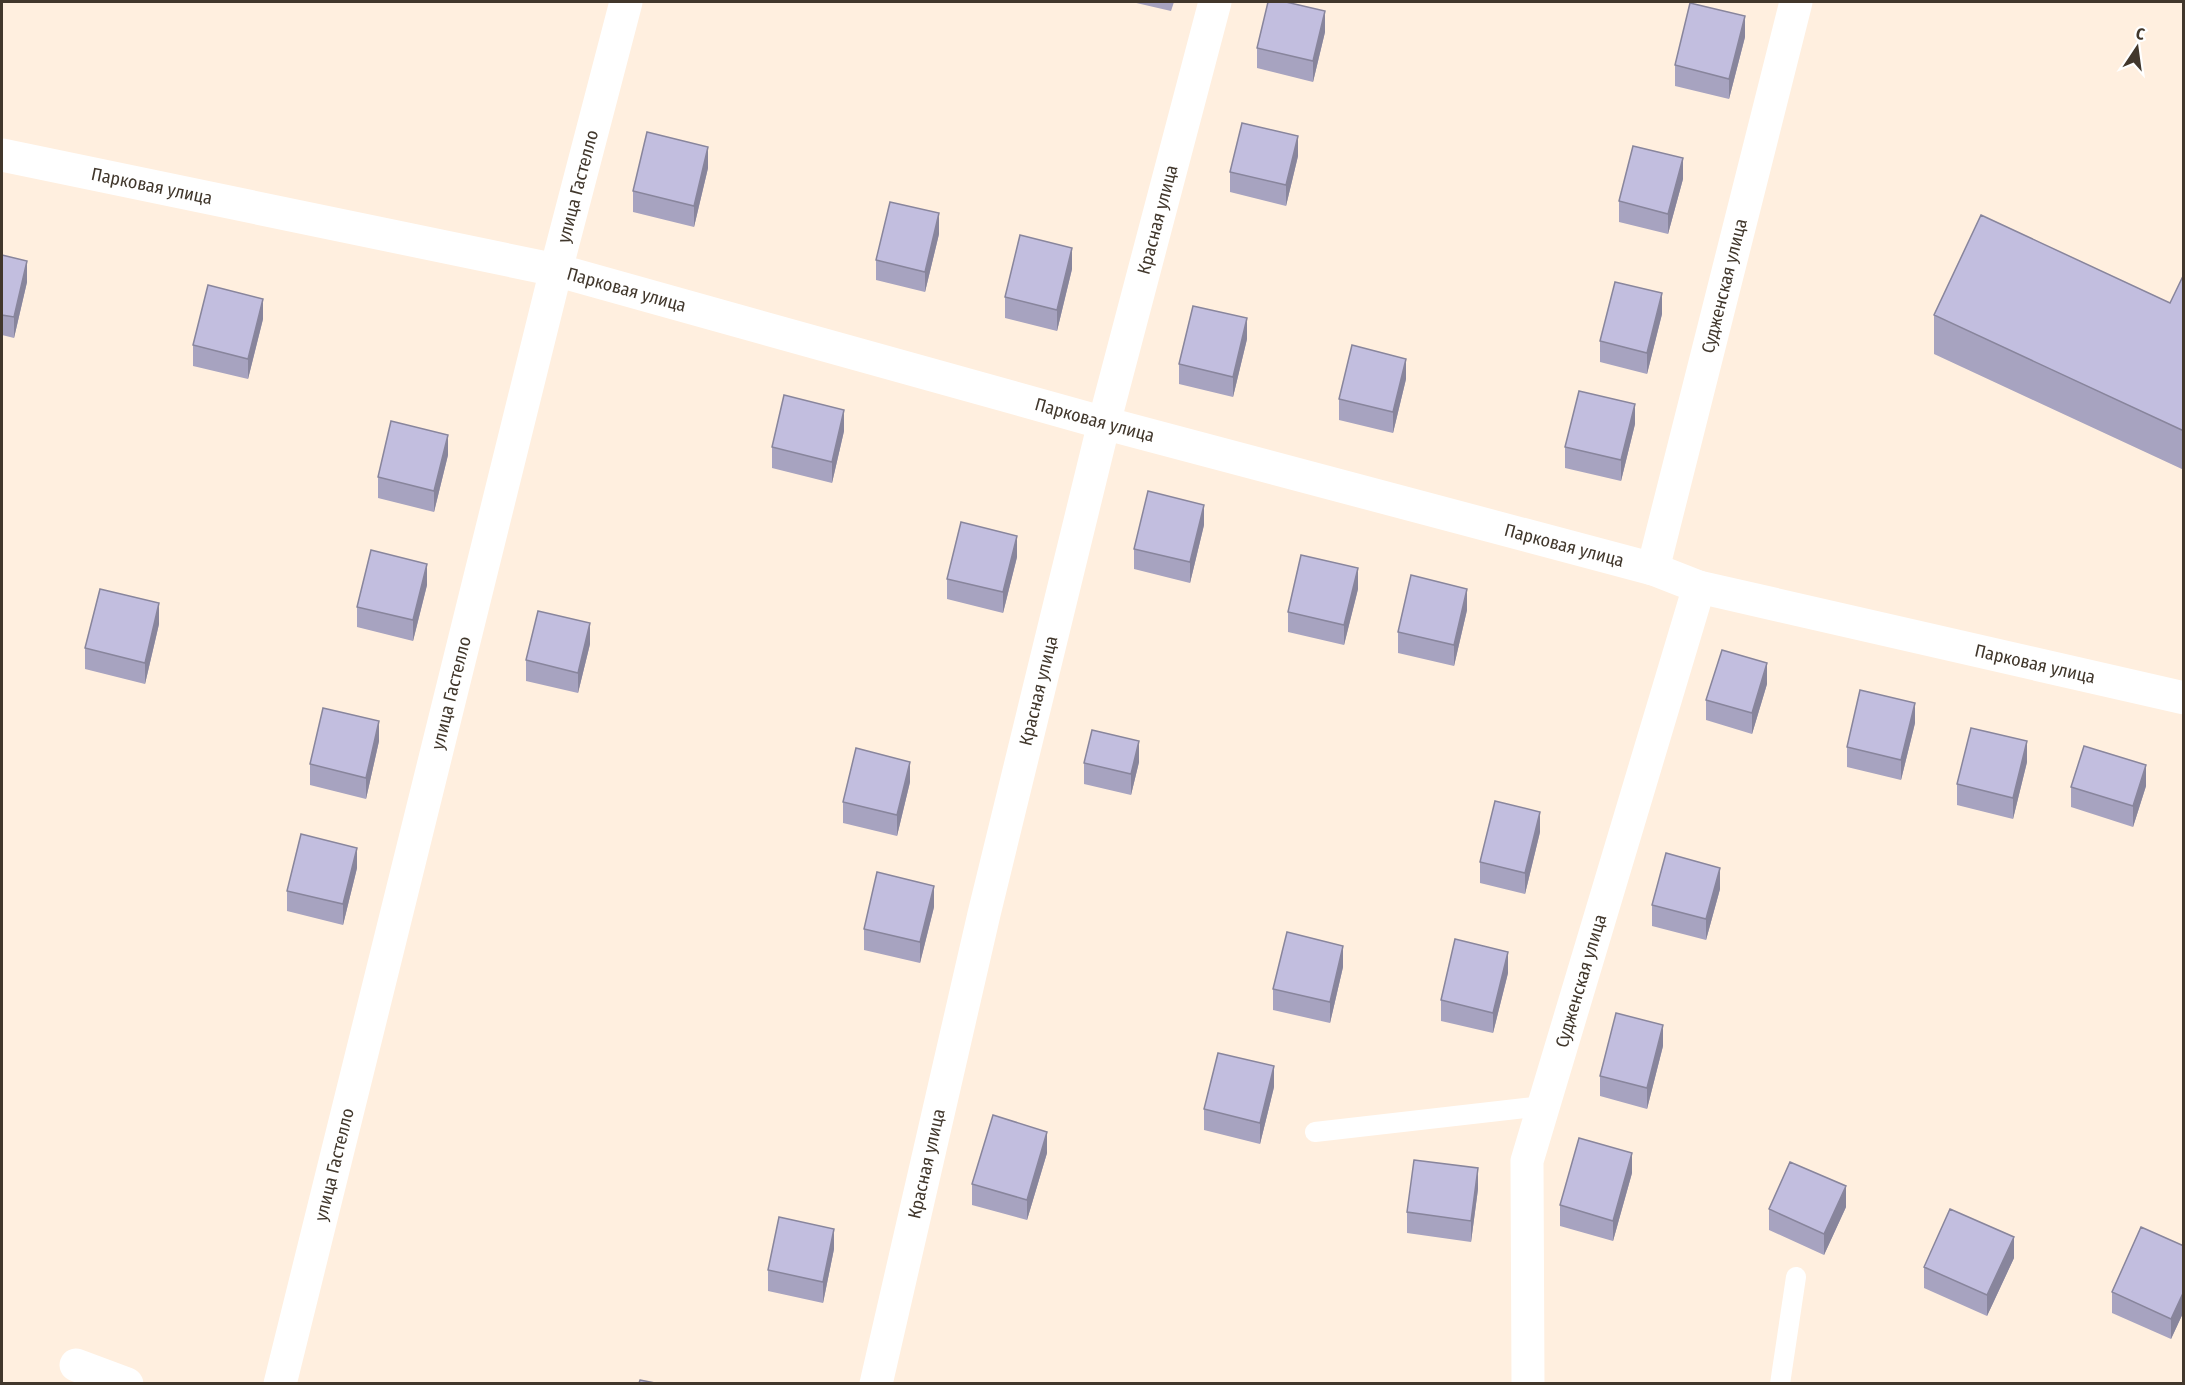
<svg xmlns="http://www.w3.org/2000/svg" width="2185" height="1385" font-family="'Fira Sans Condensed',sans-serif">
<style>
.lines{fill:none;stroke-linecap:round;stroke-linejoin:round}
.service{stroke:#fff;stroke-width:20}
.minor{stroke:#fff;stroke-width:33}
.tertiary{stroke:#fff;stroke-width:33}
.wall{fill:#a7a3c0}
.shaded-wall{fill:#88859c}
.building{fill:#c2bedf;stroke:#88859c;stroke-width:1.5}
.labels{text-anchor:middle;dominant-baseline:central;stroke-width:4.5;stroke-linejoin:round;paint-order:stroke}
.street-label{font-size:18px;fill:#41372c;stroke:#fff}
</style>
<rect width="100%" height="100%" fill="#ffefdf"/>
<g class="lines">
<path class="service" d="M1315,1132l228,-26
M1780,1384l16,-107"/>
<g class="minor">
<path id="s1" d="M1653,569l143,-567"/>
<path d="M76,1365l51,19"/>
<path id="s2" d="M280,1384l276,-1114 70,-268"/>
<path id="s3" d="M876,1384l108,-470 120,-491 111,-421"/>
<path id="s4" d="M1528,1384l-1,-223 172,-574"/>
</g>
<path class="tertiary" id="s5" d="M2,155l554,115 548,153 549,146 46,18 485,111"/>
</g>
<path class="wall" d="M1132,2h42l-3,9z
M1325,32l-12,50 -56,-14v-20z
M1745,37l-16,62 -54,-13v-21z
M1298,156l-12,50 -56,-14v-20z
M708,168l-14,59 -61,-15v-21z
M1683,179l-15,55 -49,-12v-21z
M939,234l-14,58 -49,-12v-20z
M2,255l25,27 -13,56 -12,-3z
M1072,269l-15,62 -52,-13v-21z
M2184,274v196l-250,-116v-39l236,-12z
M1662,314l-15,60 -47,-12v-21z
M263,319l-15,60 -55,-13v-21z
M1247,339l-14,58 -54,-13v-20z
M1406,379l-13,54 -54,-13v-21z
M1635,424l-14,57 -56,-13v-21z
M844,431l-12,52 -60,-15v-21z
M448,455l-14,57 -56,-14v-21z
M1204,525l-14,58 -56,-14v-20z
M1017,557l-14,56 -56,-14v-20z
M427,585l-14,56 -56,-14v-20z
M1358,589l-14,56 -56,-13v-20z
M1467,610l-13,56 -56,-13v-21z
M159,624l-14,60 -60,-15v-21z
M590,644l-12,49 -52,-12v-21z
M1767,684l-15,50 -46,-14v-20z
M1915,723l-14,57 -54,-13v-20z
M379,741l-13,58 -56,-14v-21z
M1139,762l-8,33 -47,-11v-21z
M2027,762l-14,57 -56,-14v-21z
M910,782l-13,54 -54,-13v-21z
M2146,786l-13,41 -62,-20v-20z
M1540,832l-15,62 -45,-11v-21z
M357,868l-14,57 -56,-14v-20z
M1720,889l-14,51 -54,-14v-21z
M934,907l-14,56 -56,-13v-21z
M1343,967l-13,56 -57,-13v-21z
M1508,973l-15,60 -52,-12v-21z
M1663,1046l-16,63 -47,-13v-20z
M1274,1087l-14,57 -56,-14v-21z
M1047,1153l-20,67 -55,-15v-21z
M1632,1173l-19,68 -53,-15v-21z
M1478,1189l-7,53 -64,-9v-21z
M1846,1207l-22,48 -55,-25v-21z
M2184,1246v65l-13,28 -59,-26v-21z
M834,1249l-11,54 -55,-12v-21z
M2014,1258l-27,58 -63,-28v-21z"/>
<path class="shaded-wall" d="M1325,11v21l-12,50v-21z
M1745,16v21l-16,62v-20z
M1298,136v20l-12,50v-21z
M708,147v21l-14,59v-21z
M1683,158v21l-15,55v-20z
M939,213v21l-14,58v-20z
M1072,248v21l-15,62v-21z
M27,261v21l-13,56v-21z
M1662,293v21l-15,60v-21z
M263,299v20l-15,60v-20z
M1247,318v21l-14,58v-20z
M1406,359v20l-13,54v-21z
M1635,404v20l-14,57v-21z
M844,410v21l-12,52v-21z
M448,435v20l-14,57v-21z
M1204,505v20l-14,58v-21z
M1017,536v21l-14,56v-21z
M427,564v21l-14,56v-21z
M1358,568v21l-14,56v-20z
M1467,589v21l-13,56v-21z
M159,603v21l-14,60v-21z
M590,623v21l-12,49v-20z
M1767,663v21l-15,50v-21z
M1915,703v20l-14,57v-20z
M379,721v20l-13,58v-21z
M1139,741v21l-8,33v-21z
M2027,741v21l-14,57v-21z
M910,762v20l-13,54v-21z
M2146,765v21l-13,41v-21z
M1540,812v20l-15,62v-21z
M357,848v20l-14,57v-21z
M1720,868v21l-14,51v-21z
M934,886v21l-14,56v-21z
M1343,946v21l-13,56v-21z
M1508,952v21l-15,60v-20z
M1663,1025v21l-16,63v-21z
M1274,1066v21l-14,57v-21z
M1047,1132v21l-20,67v-20z
M1632,1153v20l-19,68v-20z
M1478,1168v21l-7,53v-21z
M1846,1186v21l-22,48v-21z
M834,1229v20l-11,54v-21z
M2014,1237v21l-27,58v-21z
M2184,1291v20l-13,28v-20z"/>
<path class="building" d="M1268,2h18l39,9 -12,50 -56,-13z
M1690,3l55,13 -16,63 -54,-14z
M1242,123l56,13 -12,49 -56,-13z
M647,132l61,15 -14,59 -61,-15z
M1633,146l50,12 -15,56 -49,-13z
M890,202l49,11 -14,59 -49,-12z
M1981,215l189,88 14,-29v157l-250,-116z
M1020,235l52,13 -15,62 -52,-13z
M2,255l25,6 -13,56 -12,-2z
M1615,282l47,11 -15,60 -47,-12z
M208,285l55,14 -15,60 -55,-14z
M1193,306l54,12 -14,59 -54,-13z
M1352,345l54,14 -13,53 -54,-13z
M1579,391l56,13 -14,56 -56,-13z
M784,395l60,15 -12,52 -60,-15z
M391,421l57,14 -14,56 -56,-14z
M1148,491l56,14 -14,57 -56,-13z
M961,522l56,14 -14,56 -56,-13z
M371,550l56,14 -14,56 -56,-13z
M1301,555l57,13 -14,57 -56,-13z
M1411,575l56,14 -13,56 -56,-13z
M100,589l59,14 -14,60 -60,-15z
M538,611l52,12 -12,50 -52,-13z
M1722,650l45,13 -15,50 -46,-13z
M1860,690l55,13 -14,57 -54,-13z
M323,708l56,13 -13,57 -56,-14z
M1971,728l56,13 -14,57 -56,-14z
M1092,730l47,11 -8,33 -47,-11z
M2084,746l62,19 -13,41 -62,-19z
M856,748l54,14 -13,53 -54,-13z
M1495,801l45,11 -15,61 -45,-11z
M301,834l56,14 -14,56 -56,-13z
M1666,853l54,15 -14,51 -54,-14z
M877,872l57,14 -14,56 -56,-13z
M1287,932l56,14 -13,56 -57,-13z
M1455,939l53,13 -15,61 -52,-13z
M1616,1013l47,12 -16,63 -47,-12z
M1218,1053l56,13 -14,57 -56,-14z
M993,1115l54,17 -20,68 -55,-16z
M1579,1138l53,15 -19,68 -53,-16z
M1414,1160l64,8 -7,53 -64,-9z
M1790,1162l56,24 -22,48 -55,-25z
M1950,1209l64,28 -27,58 -63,-28z
M779,1217l55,12 -11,53 -55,-12z
M2141,1227l43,19v45l-13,28 -59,-27z
M640,1380l15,3h-16z"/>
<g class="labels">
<g class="street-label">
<text stroke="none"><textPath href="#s5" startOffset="153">Парковая улица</textPath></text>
<text stroke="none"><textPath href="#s2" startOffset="1234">улица Гастелло</textPath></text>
<text stroke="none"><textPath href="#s3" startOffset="1198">Красная улица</textPath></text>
<text stroke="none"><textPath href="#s1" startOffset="292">Судженская улица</textPath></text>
<text stroke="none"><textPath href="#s5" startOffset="639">Парковая улица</textPath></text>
<text stroke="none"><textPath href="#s5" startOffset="1125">Парковая улица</textPath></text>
<text stroke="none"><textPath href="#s5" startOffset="1611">Парковая улица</textPath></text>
<text stroke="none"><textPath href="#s5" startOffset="2097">Парковая улица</textPath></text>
<text stroke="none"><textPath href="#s3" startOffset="712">Красная улица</textPath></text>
<text stroke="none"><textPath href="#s2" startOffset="712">улица Гастелло</textPath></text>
<text stroke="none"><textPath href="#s4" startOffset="411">Судженская улица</textPath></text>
<text stroke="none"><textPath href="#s2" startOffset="226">улица Гастелло</textPath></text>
<text stroke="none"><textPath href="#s3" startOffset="226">Красная улица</textPath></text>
</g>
</g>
<rect width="2185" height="1385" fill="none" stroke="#41372c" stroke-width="6"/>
<g transform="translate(2137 48) rotate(13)" stroke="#ffffff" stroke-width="4.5" paint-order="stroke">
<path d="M0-4.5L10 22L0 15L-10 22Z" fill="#41372c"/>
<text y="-9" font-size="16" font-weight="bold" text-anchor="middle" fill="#41372c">С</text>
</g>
</svg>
